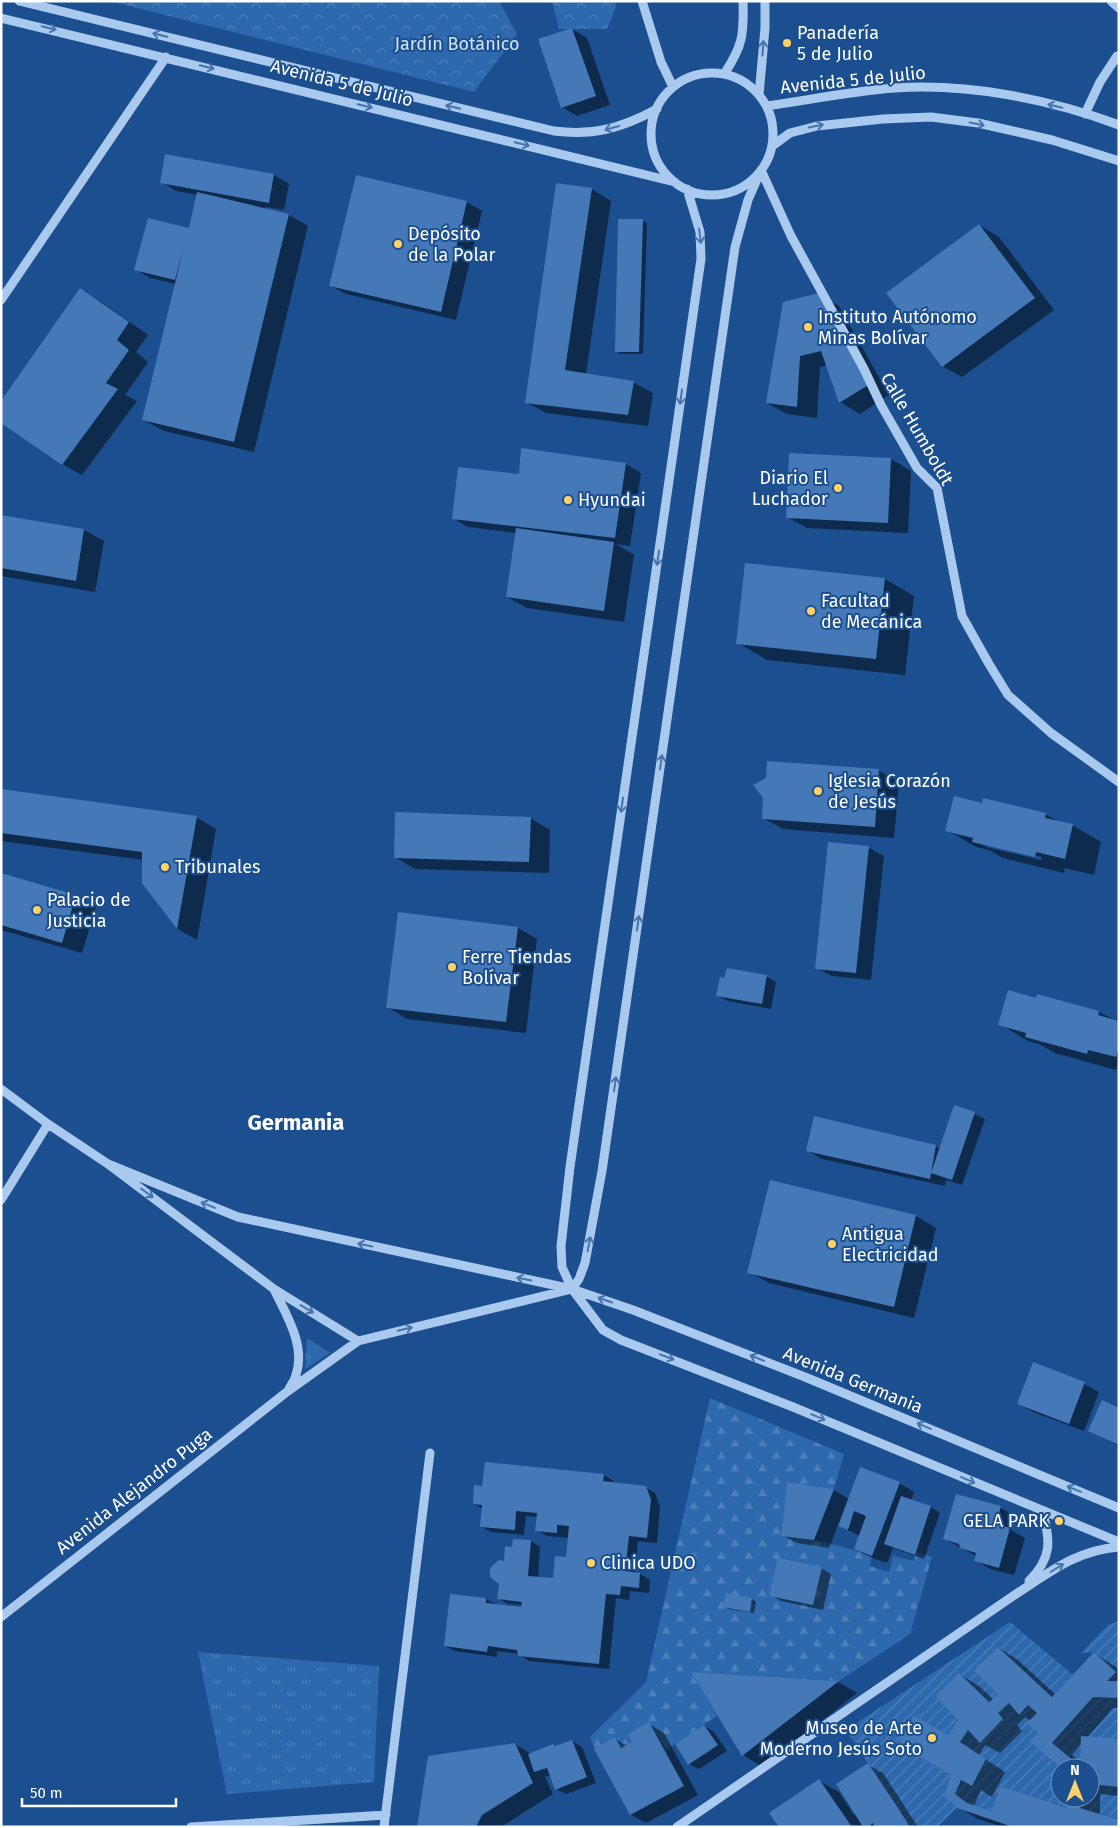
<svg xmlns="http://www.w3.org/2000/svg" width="1120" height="1828" font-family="'Fira Sans',sans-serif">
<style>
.grass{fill:url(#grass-tufts)}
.forest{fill:url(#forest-firs)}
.park{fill:url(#park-crowns)}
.garden{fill:url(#garden-furrows)}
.shadow{fill:#0007;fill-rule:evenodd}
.building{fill:#4478b7}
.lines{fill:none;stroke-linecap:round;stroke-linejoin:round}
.minor{stroke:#a9c9ee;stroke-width:9}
.oneway{stroke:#4674ac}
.poi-dot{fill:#ffd166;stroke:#1b4f8f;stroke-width:2}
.labels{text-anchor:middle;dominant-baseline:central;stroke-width:4;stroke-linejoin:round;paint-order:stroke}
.poi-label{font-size:18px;fill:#fff;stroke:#1b4f8f;text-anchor:start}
.park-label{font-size:18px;fill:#cfe3fa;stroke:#1b4f8f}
.street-label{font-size:18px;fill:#fff;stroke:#1b4f8f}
.district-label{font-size:22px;font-weight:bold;fill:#fff;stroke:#1b4f8f}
</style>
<defs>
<pattern id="grass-tufts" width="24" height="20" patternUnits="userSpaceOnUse" patternTransform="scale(1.25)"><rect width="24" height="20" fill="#2e69ad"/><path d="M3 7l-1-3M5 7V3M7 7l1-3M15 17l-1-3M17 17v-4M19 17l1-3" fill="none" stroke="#4d80b9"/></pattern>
<pattern id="forest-firs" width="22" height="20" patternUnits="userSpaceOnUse" patternTransform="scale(1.25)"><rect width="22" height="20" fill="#2e69ad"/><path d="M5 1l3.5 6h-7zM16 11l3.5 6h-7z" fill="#4d80b9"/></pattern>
<pattern id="park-crowns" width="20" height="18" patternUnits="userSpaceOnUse" patternTransform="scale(1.25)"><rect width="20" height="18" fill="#2e69ad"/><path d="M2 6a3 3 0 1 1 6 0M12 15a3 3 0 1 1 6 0" fill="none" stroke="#4d80b9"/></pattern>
<pattern id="garden-furrows" width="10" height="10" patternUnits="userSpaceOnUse" patternTransform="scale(1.25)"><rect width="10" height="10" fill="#2e69ad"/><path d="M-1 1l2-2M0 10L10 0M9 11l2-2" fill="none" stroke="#4d80b9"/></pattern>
</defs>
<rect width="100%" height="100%" fill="#1b4f8f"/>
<path class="grass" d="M307,1338l23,15 -25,16z
M198,1652l181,14 -5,116 -147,12z"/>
<path class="forest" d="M710,1398l134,56 -10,35 -47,-7 -6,53c31,5 62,10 91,21l-2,10 19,6 4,-16 21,5 2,-9 16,5 -22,77 -71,47 -148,-9 26,44 -51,34 -17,-27 -21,11 4,8 -11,6 -25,4 -6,-15 56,-55z"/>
<path class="park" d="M109,1h393l-2,2 17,31 -43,58z
M552,1h64v6l-9,22h-48z"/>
<path class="garden" d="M1119,1621v60h-12l9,-9 -22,-20 -13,1 27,-28z
M1010,1622l63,53 -21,22 -54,-50 -23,23 23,24 -9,8 -30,-29 -24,23 23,24 -10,15 -34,-20 -16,29 53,31 -7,21 13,12 -20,19h-27l-64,-97z
M1093,1697l26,1v41l-39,27 -28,-23z
M1009,1703l10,12 9,-10 9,8 -9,10 10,10 -9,8 32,27 -1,30h7v10l-67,-22 -8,25 -25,-8 -12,-9 6,-14 11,6 14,-27 -26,-17 8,-12 12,13 23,-24 -5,-6z
M1090,1784l29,3v33l-39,-12v-10h10z"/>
<path class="shadow" d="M572,29l15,9 23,67 -33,11 -15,-9z
M166,156l108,19 15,9 -5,26 -19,-3v2l24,6 19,11 -54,226 -90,-21 -20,-11 32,-136 -26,-6 -15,-9 54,-39 9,-35 -22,-4 -14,-9z
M357,177l110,25 15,9 -26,109 -110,-26 -15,-8z
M592,189l19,12 -25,173 47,8 20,11 -5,33 -102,-13 -20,-11z
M642,220l5,3 -4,131h-22l-5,-3z
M980,226l19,11 55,73 -92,67 -20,-11z
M80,290l20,11 48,34 -12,17 12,10 -23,33 12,6 -55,74 -20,-11z
M819,295l20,11 50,89 -29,19 -20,-12 -13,-37 -7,2 -3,51 -30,-4 -20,-11z
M522,449l104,15 15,9 -11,73 -14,-2 18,11 -10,67 -97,-14 -20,-11 10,-64 -49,-6 -15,-9 67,-42z
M891,459l20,12 -3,62 -101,-5 -20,-11z
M1,516l83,14 20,11 -9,51 -94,-16z
M746,564l139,15 29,17 -9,79 -138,-15 -29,-17z
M879,771l20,11 -5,56 -111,-9 -20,-11z
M1,790l195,27 20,12 -19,111 -19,-11 -34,-47v-22l-143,-19z
M983,804l62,10 14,8 13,3 29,17 -7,33 -29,-7 -1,5 -61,-15 -14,-8 -13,-3 -29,-17zM983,843l59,14 -1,3 -55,-13z
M530,818l20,12 -1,43 -134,-4 -20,-12z
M869,848l15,8 -13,124 -39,-4 -15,-8z
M1,875l75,21 20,11 -14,46 -81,-23z
M518,928l19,11 -11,94 -119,-14 -20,-12z
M766,976l10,6 -5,27 -43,-8 -10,-5z
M1036,1000l63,12 20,10v44l-2,-1 -1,5 -61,-17 -16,-9 -11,-3 -28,-17z
M955,1107l20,7 10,5 -23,66 -16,-5 -1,6 -123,-27 -15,-9 8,-32 121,28 4,3z
M771,1182l145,34 20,12 -22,90 -145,-35 -20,-11z
M1034,1364l50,20 15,8 -15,39 -51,-19 -15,-8z
M1119,1409v37l-30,-16z
M604,1475l10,6 -1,3 32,3 10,6 5,13 -3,37 -19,-2 -3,33h5l10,6 -1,13 -19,-2 -1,9 -13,-2 -7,71 -80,-8 -10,-7 -22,-3v6l-42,-6 -10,-5 6,-51 35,4 11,6 25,4 1,-4 -15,-1 -10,-6 7,-36 9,-14 17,-7 9,6 -2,31 17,1 12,-20 2,-21 -22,-2 -10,-6 1,-13 -12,-1 -2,19 -33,-3 -10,-5 2,-18 -9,-5 10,-17z
M899,1483l15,9 -3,9 20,6 9,6 -16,46 -31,-11 -6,15 -17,-6 -15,-8 5,-13 -22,-11 -9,23 -32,-5 -15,-8 6,-51 46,6 15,9z
M957,1495l44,13 14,8 -4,14 14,8 -11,37 -24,-6 -15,-9 1,-4 -31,-17z
M821,1568l10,6 -8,36 -42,-9 -10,-6z
M752,1599l4,3 -2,11 -25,-4 -5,-3z
M999,1648l19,12 38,35 38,-42 25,16v39h-6l-26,30 32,2v56l-19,-2v21l19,12h-116l-25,-8 -20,-12 -13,-11 8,-21 -5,-39 12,-16 -1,-46 20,12 15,14 6,-6zM1025,1717l6,4 32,47h27v30h-21v11l-77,4 -18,-7 7,-16 11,7 13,-25 -26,-17 6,-10 15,8 22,-22 -5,-6zM1082,1743v20l-10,-8z
M693,1673l145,9 19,11 -94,74 -20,-12z
M649,1724l15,9 34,62 -52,28 -15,-8 -16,-76 13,7 6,-3z
M704,1726l10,6 13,19 -28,18 -10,-5z
M572,1741l10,6 14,36 -30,11 -10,-5 -5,-14 -6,2 8,17 -52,33h-83l97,-83 16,10z
M868,1765l15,8 35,54h-138l39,-46 20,11 15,23 2,-2z"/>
<path class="building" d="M572,28l24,68 -35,12 -23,-69z
M165,154l109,20 -5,29 -109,-20z
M356,175l111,26 -26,111 -112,-26z
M556,183l36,5 -27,182 69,11 -6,34 -103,-12z
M197,192l92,22 -55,228 -92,-22 42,-174 -9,34 -41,-10 14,-52 41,10z
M618,219h25l-4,133h-24z
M979,224l56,74 -93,69 -56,-74z
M80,288l49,34 -12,18 12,10 -23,33 12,6 -56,76 -61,-42v-22z
M819,293l51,91 -31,19 -18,-52 -21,5 -3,51 -31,-4 17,-101z
M521,448l105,15 -11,75 -163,-19 6,-52 61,7z
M789,453l102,5 -3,65 -102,-5z
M1,515l83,14 -8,52 -75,-13z
M516,528l98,14 -10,69 -98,-14z
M745,563l140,15 -9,81 -140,-15z
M767,761l112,8 -4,58 -113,-8 1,-21 -10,-13 13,-7z
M1,789l196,27 -20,113 -35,-46v-31l-141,-19z
M954,796l28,7 1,-5 63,15 -1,5 28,6 -8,35 -29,-7 -1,5 -63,-15 1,-4 -28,-7z
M395,812l136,5 -2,45 -135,-4z
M828,842l41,4 -13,127 -41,-4z
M1,873l75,22 -14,48 -61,-18z
M398,912l120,15 -12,95 -120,-14z
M727,968l40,7 -5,29 -46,-8 4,-19 4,1z
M1008,990l28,8 1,-4 62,17 -1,4 21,6v27l-3,9 -28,-7 -1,4 -62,-17 1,-4 -28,-8z
M954,1105l21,7 -23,68 -21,-7z
M814,1116l122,29 -6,34 -124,-28z
M770,1180l146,35 -22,92 -147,-34z
M1033,1362l52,20 -16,42 -52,-20z
M1102,1400l17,8v37l-31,-14z
M485,1462l119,12 -1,7 43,5 5,14 -4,38 -18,-2 -4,35 15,2 -1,15 -18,-2 -1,9 -14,-1 -7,70 -81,-8 -1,-6 -29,-4 -1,6 -43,-6 6,-52 36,4v5l35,4 1,-5 -25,-3 2,-15 -9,-7v-8l3,-4 6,-5 5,1 1,-15 7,1 1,-8 18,1 -3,36 25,2 2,-22 11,1 3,-31 -12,-1v8l-22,-2 2,-18 -21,-2 -1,19 -35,-3 2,-22 -9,-1 1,-19 8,1z
M860,1467l40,15 -28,74 -18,-7 12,-33 -12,-5 -6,19 -10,-4z
M787,1482l47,7 -20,51 -33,-4z
M956,1494l45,12 -5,18 14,4 -11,40 -25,-7 2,-8 -16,-5 -1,-4 -16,-5z
M901,1496l30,10 -16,49 -31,-11z
M778,1558l44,9 -9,38 -44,-9z
M726,1593l26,5 -2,14 -27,-5z
M998,1647l54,50 42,-45 22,20 -9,9h12v17l-26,-1 -41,46 28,23 1,-30 38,3v48l-29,-3v-16h-29l-32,-27 9,-8 -11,-10 10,-10 -9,-8 -9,10 -10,-12 -11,10 5,6 -23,24 -12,-13 -8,12 26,17 -14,27 -11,-6 -6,14 12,9 25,8 8,-25 67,22v-10h13v10l39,12v7h-106l-56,-19 -13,-12 7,-21 -53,-31 16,-29 34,20 10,-15 -23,-24 24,-23 30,29 9,-8 -24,-24z
M691,1672l148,9 -97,75z
M649,1722l35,64 -54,29 -36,-66 21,-12 6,11 11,-6 -4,-8z
M704,1725l14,20 -30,20 -13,-21z
M572,1740l15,37 -32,13 -8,-22 -13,4 -6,-18 25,-10 2,2z
M515,1743l18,40 -51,32 -6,12h-59l11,-71z
M868,1763l30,45 12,19h-35l-2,-4 -5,4h-5l-27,-43z
M819,1779l33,48h-73l-10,-14z"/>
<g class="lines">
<path class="minor" d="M19,1l535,130c40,5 68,-3 103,-22
M642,1l19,61 12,25
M1111,1l8,7
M1,18l674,164
M651 134a61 61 0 1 1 122 0a61 61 0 1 1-122 0Z
M724,74c19,-28 20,-40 19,-73
M759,95l6,-67v-27
M767,106c42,-6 85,-15 128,-18 73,-5 155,11 224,37
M1085,114l15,-32 17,-26h2
M772,146l18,-13 27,-7 66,-7 48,-2 47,6 74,17 67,21
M761,170l30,66 73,133 17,36 36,63 20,20 25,128 27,48 19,31 43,38 68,49
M687,189l13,43 1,27 -131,908 -9,79 1,21 10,22 31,41 18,10 172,67 326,135
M1,300l165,-243
M1,1089l47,35 60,40 166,125 84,52
M108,1164l130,53 334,72 61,21 172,67 314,131
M1,1200l47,-76
M274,1289c12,26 32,56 22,86 -1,5 -5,10 -7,14
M1029,1581c23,-23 22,-40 13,-71
M1,1617l287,-226 70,-50 214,-52 7,-10 6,-16 17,-92 133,-924 13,-47 13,-30
M191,1827l195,-12
M384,1827l46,-374
M677,1827l339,-233c34,-22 61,-44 103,-47"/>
</g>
<defs><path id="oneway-shaft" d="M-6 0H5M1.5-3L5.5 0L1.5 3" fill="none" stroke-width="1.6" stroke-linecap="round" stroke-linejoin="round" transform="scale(1.25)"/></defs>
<g class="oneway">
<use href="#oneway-shaft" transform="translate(49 28) rotate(14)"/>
<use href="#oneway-shaft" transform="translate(160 35) rotate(-166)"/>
<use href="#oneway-shaft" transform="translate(763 48) rotate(-86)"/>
<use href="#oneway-shaft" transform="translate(207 67) rotate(14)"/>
<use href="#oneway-shaft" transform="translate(365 106) rotate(14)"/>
<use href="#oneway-shaft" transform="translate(1055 106) rotate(-167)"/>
<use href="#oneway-shaft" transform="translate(453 107) rotate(-166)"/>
<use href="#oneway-shaft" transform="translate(977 124) rotate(11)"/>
<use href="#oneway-shaft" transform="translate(816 126) rotate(-11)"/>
<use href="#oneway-shaft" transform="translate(612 128) rotate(165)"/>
<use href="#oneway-shaft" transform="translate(522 144) rotate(14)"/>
<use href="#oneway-shaft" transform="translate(700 236) rotate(83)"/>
<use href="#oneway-shaft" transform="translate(681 397) rotate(98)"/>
<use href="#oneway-shaft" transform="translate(658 558) rotate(98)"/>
<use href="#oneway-shaft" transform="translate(661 762) rotate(-82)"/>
<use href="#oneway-shaft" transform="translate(622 805) rotate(98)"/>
<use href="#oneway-shaft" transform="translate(638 923) rotate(-82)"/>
<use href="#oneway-shaft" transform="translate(615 1084) rotate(-82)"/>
<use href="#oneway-shaft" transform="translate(147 1193) rotate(37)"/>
<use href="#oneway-shaft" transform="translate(208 1205) rotate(-158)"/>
<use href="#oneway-shaft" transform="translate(589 1244) rotate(-79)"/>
<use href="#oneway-shaft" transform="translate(365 1245) rotate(-168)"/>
<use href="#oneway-shaft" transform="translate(524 1279) rotate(-168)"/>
<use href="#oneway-shaft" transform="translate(605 1300) rotate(-161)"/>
<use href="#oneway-shaft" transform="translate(307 1309) rotate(31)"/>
<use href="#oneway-shaft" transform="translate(405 1329) rotate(-14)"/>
<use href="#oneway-shaft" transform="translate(667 1357) rotate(21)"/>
<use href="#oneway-shaft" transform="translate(757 1358) rotate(-158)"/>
<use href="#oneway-shaft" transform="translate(818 1417) rotate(23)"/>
<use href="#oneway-shaft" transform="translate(924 1426) rotate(-157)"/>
<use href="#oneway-shaft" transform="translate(968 1480) rotate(23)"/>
<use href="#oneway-shaft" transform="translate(1074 1489) rotate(-157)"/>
<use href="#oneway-shaft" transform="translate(1057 1568) rotate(-32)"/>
</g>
<g class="poi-dot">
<circle cx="787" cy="43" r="5"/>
<circle cx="398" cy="244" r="5"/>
<circle cx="808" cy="327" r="5"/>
<circle cx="838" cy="488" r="5"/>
<circle cx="568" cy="500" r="5"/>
<circle cx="811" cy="611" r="5"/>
<circle cx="818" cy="791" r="5"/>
<circle cx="165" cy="867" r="5"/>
<circle cx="37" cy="910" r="5"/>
<circle cx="452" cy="967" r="5"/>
<circle cx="832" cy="1244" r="5"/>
<circle cx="1059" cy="1521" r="5"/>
<circle cx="591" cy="1563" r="5"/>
<circle cx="932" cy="1738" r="5"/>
</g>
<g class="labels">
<g class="poi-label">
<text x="797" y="33">Panadería<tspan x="797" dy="21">5 de Julio</tspan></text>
<text x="408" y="234">Depósito<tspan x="408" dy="21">de la Polar</tspan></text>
<text x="818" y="317">Instituto Autónomo<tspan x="818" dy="21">Minas Bolívar</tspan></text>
<text x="828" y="478" text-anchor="end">Diario El<tspan x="828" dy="21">Luchador</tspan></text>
<text x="578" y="500">Hyundai</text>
<text x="821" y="601">Facultad<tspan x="821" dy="21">de Mecánica</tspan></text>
<text x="828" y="781">Iglesia Corazón<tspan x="828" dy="21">de Jesús</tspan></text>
<text x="175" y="867">Tribunales</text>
<text x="47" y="900">Palacio de<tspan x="47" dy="21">Justicia</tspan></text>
<text x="462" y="957">Ferre Tiendas<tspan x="462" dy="21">Bolívar</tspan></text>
<text x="842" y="1234">Antigua<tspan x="842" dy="21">Electricidad</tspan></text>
<text x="1049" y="1521" text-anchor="end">GELA PARK</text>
<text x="601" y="1563">Clinica UDO</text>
<text x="922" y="1728" text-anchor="end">Museo de Arte<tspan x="922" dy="21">Moderno Jesús Soto</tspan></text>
</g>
<g class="park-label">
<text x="457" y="44">Jardín Botánico</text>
</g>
<g class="street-label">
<text transform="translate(853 80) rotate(-6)">Avenida 5 de Julio</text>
<text transform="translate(342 83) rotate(14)">Avenida 5 de Julio</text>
<text transform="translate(917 429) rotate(60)">Calle Humboldt</text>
<text transform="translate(853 1380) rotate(22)">Avenida Germania</text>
<text transform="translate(134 1491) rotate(-38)">Avenida Alejandro Puga</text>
</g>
<g class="district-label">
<text x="296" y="1122">Germania</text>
</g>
</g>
<rect width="1120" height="1828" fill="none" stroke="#ffffff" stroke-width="5"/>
<g transform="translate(1075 1783)"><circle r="24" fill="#1b4f8f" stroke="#7695bc"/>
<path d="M0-4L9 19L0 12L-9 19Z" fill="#ffd166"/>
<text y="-8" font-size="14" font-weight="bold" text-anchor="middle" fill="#ffffff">N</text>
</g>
<path d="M22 1798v8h154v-8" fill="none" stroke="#ffffff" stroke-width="2.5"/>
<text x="30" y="1798" font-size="15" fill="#ffffff" stroke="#1b4f8f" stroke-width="4" paint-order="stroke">50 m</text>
</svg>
